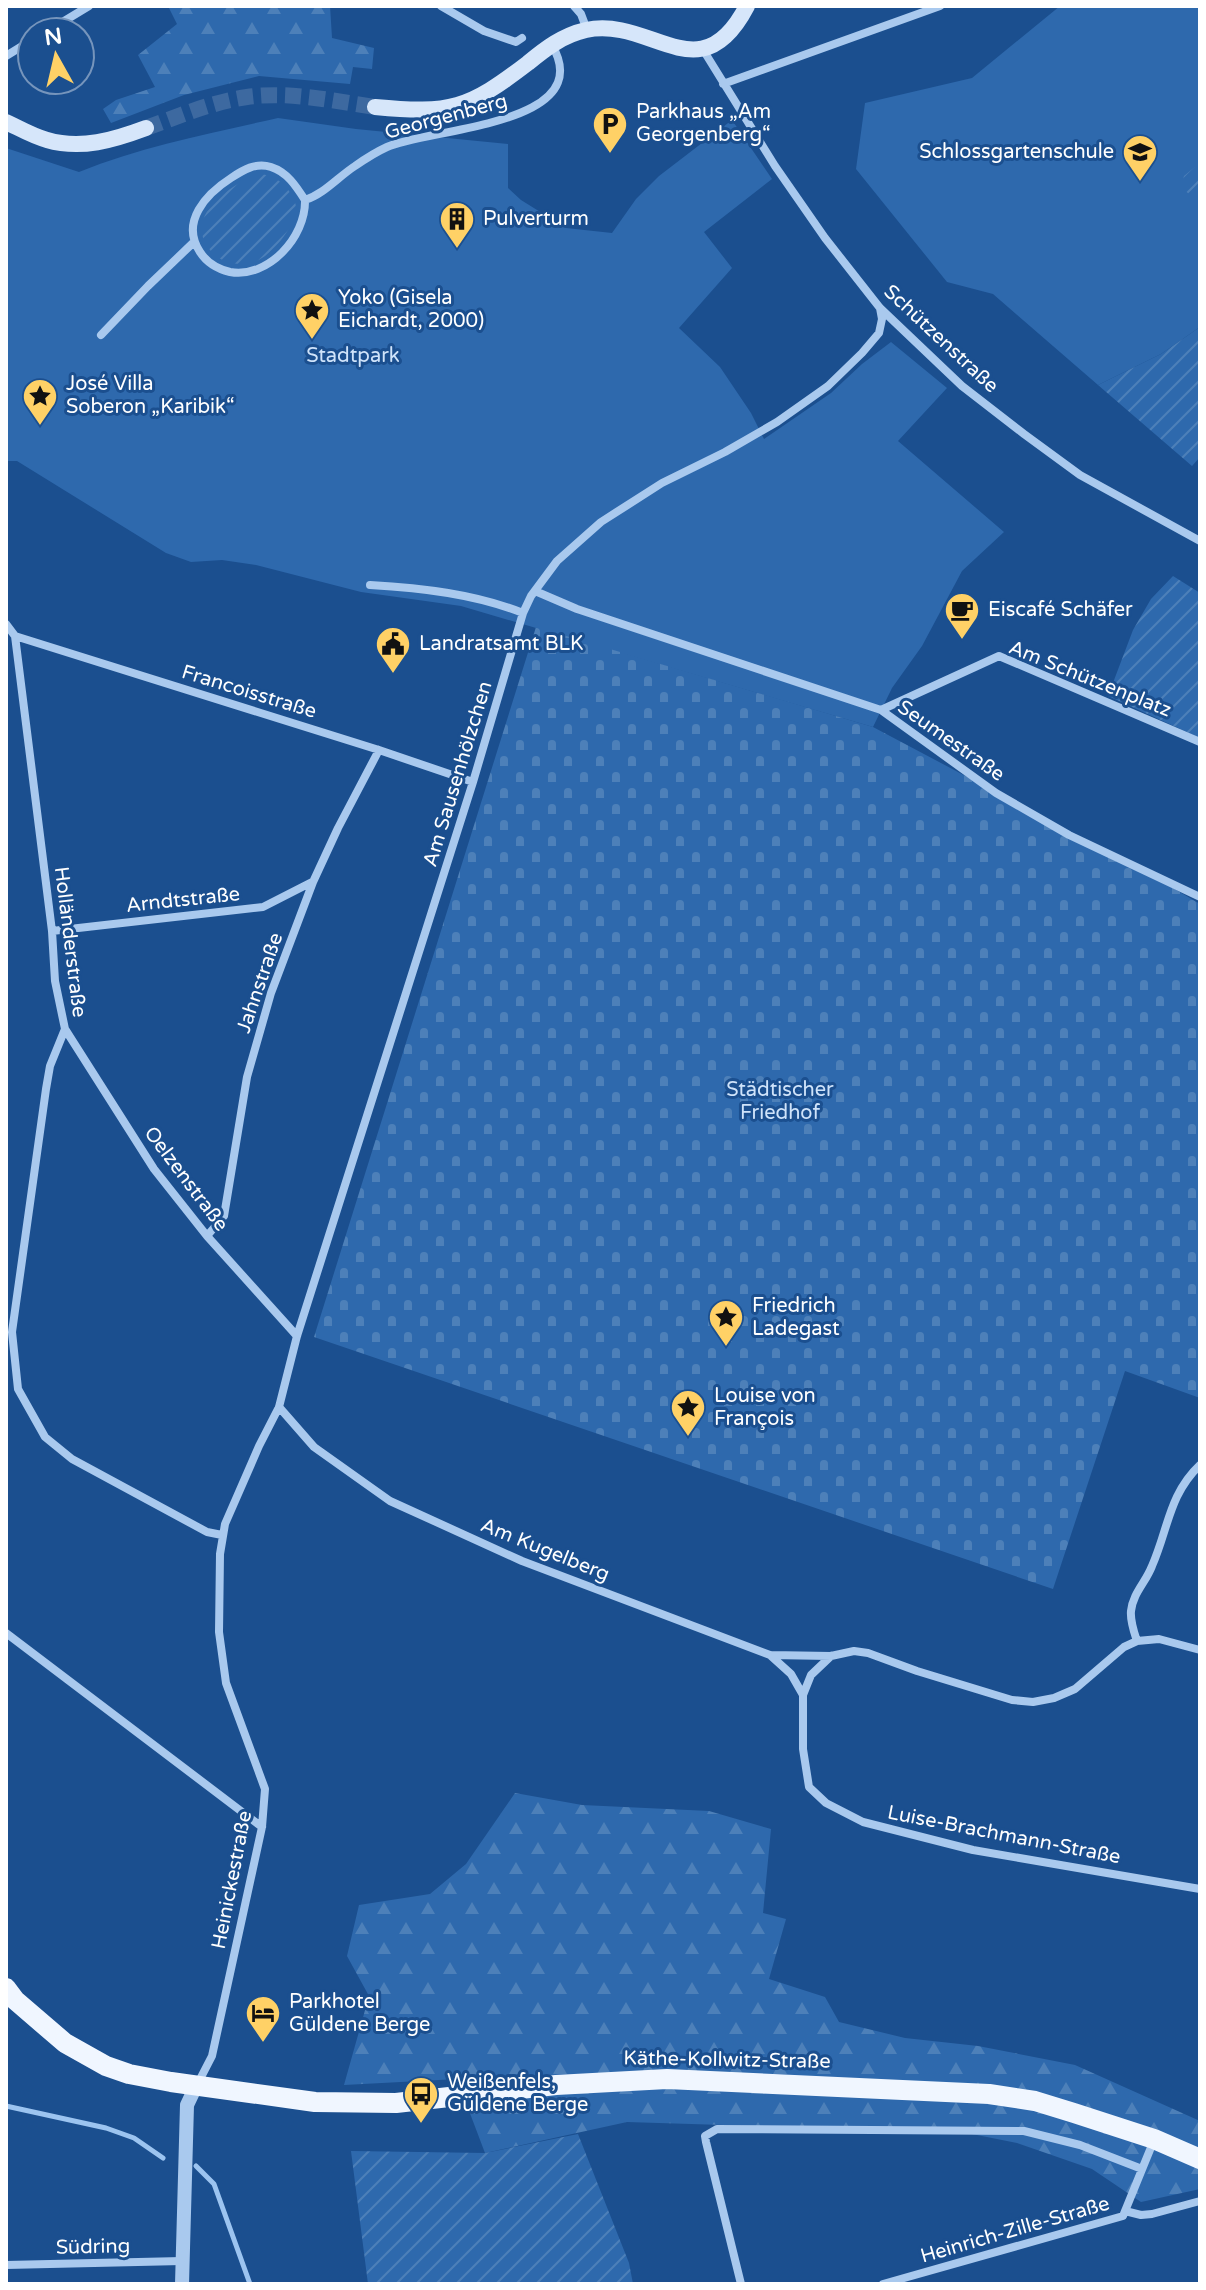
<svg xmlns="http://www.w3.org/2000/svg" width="1206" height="2290" font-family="'Varela Round',sans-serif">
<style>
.green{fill:#2e69ad}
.forest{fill:url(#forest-firs)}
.cemetery{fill:url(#cemetery-stones)}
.garden{fill:url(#garden-furrows)}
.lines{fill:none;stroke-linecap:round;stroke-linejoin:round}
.stream{stroke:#9cc4f0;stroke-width:5}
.secondary-tunnel{stroke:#3d69a0;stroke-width:16;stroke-dasharray:16 8;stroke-linecap:butt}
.minor{stroke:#a9c9ee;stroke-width:8}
.tertiary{stroke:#a9c9ee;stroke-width:14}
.secondary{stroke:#d6e6fa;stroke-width:16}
.primary{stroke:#f0f6ff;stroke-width:20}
.labels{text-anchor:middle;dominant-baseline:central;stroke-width:6;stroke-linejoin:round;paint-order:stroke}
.poi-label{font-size:20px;fill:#fff;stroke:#1b4f8f;text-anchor:start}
.street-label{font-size:20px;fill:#fff;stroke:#1b4f8f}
.park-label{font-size:20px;fill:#cfe3fa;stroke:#1b4f8f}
</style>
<defs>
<pattern id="forest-firs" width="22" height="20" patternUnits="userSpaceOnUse" patternTransform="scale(2)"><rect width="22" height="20" fill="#2e69ad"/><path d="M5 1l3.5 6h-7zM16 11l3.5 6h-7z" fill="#4d80b9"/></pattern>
<pattern id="cemetery-stones" width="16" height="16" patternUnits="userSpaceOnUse" patternTransform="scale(2)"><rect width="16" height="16" fill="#2e69ad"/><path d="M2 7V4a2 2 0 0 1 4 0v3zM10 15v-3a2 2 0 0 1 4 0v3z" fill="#4d80b9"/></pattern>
<pattern id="garden-furrows" width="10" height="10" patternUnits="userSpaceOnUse" patternTransform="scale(2)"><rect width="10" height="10" fill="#2e69ad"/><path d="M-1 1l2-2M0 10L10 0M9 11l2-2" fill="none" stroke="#4d80b9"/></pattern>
</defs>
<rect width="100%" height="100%" fill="#1b4f8f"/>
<path class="green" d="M1060,6h140v321l-39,27 -63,31 -105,-91 -46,-12 -91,-113 9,-66 107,-25z
M278,118l78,11 152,15v44l13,12 45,28 46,5 24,-34 23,-23 73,-56 40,59 -68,53 28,36 -53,60 41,39 31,46 13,26 67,-46 31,-29 29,-22 56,46 -49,53 106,91 -42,39 -40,75 -30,42 -19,39 -412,-121 -100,-14 -105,-27 -34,-5 -31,2 -25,-9 -149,-92h-11v-313l73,24c64,-26 133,-39 199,-54z"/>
<path class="forest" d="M168,6h162l2,32 42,10 -2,21 -19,-2 -3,17 -91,-8 -75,19 -73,28 -8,-14 13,-9 39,-13 -17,-32 39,-31z
M515,1793l67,12 127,6 62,18 -8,84 23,6 -17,60 56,18 14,25 66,16 73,8 97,19 125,56v68l-59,13 -49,-33 -75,-26 -75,-15h-125l-190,-6 -142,31 -28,-74 -113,6 25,-89 -22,-40 12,-51 71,-11 36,-30z"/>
<path class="cemetery" d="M536,627l337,100 266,141 61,36v494l-75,-27 -72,218 -739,-252z"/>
<path class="garden" d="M1195,167h5v29c-13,1 -20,-8 -16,-20z
M257,174c11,0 20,4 28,12 5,6 11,14 11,22 -1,17 -20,42 -34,50 -9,6 -20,7 -30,5 -11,-2 -19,-8 -25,-17 -21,-33 25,-61 50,-72z
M1200,327v130l-8,9 -94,-81 63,-31z
M1173,576l27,17v145l-92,-42 25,-66 18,-31z
M578,2134l51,129 4,21h-265l-17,-133 134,2z"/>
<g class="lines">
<path class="stream" d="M6,2106l100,22 28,10 29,20
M196,2166l18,18 36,100"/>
<path class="secondary-tunnel" d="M146,128c33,-12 66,-26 101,-31 42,-6 87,4 128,10"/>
<path class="minor" d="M441,6l43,25 32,11 6,-4
M574,6l7,8 6,16
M46,32l43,-26
M702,48l73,118 50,72 55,70 82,78 62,48 56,41 120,66
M6,56l26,-16
M723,84l217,-78
M305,200c1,37 -37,79 -75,72 -12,-3 -23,-9 -30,-20 -20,-30 6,-58 31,-74 12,-8 25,-16 40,-11 16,5 25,19 34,33 19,-6 33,-23 50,-34 10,-7 21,-14 32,-19 41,-19 212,-21 165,-102
M101,335l47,-49 46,-44
M370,585c52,3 105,9 153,28
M535,591l42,18 304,101 115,83 73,42 131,62
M6,624l9,12 37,295 3,50 10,48 -15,37 -4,23 -34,243 6,57 27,48 27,22 135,73 15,3
M15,636l364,114 94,32
M881,710l118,-54 201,86
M52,931l211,-24 49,-25
M65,1029l89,140 53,67 90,100
M207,1236l17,-20 23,-139 24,-84 42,-111 25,-54 41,-78
M279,1407l35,40 76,54 132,60 248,94 61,1 23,-5 14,2 49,18 95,29 21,2 21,-4 21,-9 49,-42 13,-6 22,-2 41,11
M6,1633l256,194
M1137,1641c-3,-9 -7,-20 -6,-30 2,-18 15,-29 21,-45 16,-36 17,-72 48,-101
M770,1655l21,19 12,21v54l6,38 17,16 37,19 110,28 227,39
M803,1695l8,-20 20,-19
M197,2085l15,-29 50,-229 3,-38 -39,-106 -7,-51 1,-78 5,-30 34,-78 20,-39 18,-71 176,-554 50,-169 8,-17 26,-35 44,-39 61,-39 63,-31 52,-30 51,-36 34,-33 17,-20 3,-14 -2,-11
M1125,2211l16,4 11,-1 48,-13
M6,2265l176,-4
M741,2284l-35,-142 -1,-6 12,-7 307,2 56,14 62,24
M883,2284l240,-68 31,-76"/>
<path class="tertiary" d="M182,2284l5,-179 9,-19"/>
<path class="secondary" d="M375,107c76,7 93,2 153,-44 17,-14 35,-28 58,-33 66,-14 114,66 161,-24
M6,122c13,6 26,14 41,18 34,10 67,0 99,-12"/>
<path class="primary" d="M6,1988l9,12 50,43 41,23 23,8 42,8 144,20 81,1 160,-18 111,-6 322,15 46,7 39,12 80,26 46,20"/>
</g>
<defs>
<g id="parking-pin" transform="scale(1.8)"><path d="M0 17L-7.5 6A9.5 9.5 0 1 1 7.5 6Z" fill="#ffd166" stroke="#1b4f8f"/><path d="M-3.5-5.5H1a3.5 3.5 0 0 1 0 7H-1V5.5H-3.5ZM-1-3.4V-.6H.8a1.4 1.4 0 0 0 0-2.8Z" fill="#111"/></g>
<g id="school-pin" transform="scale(1.8)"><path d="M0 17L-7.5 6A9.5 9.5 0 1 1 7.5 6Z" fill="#ffd166" stroke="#1b4f8f"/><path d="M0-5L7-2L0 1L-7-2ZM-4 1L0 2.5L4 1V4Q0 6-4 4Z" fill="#111"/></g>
<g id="building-pin" transform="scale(1.8)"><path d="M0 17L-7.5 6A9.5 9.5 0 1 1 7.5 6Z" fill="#ffd166" stroke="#1b4f8f"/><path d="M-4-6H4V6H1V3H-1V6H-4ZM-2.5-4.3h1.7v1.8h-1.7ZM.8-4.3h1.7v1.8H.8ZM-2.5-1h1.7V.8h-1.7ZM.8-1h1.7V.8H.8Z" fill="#111"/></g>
<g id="sight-pin" transform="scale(1.8)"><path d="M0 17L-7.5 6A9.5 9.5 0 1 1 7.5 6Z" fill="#ffd166" stroke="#1b4f8f"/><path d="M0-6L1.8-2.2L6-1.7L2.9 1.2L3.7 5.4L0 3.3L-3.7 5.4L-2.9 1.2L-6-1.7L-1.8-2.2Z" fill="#111"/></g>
<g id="cafe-pin" transform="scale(1.8)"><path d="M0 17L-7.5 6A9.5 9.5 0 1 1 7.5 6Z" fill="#ffd166" stroke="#1b4f8f"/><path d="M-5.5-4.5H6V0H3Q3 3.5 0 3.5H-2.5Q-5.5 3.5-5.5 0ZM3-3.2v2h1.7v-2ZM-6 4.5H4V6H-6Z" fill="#111"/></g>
<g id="civic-pin" transform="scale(1.8)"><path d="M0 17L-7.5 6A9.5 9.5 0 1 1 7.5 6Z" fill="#ffd166" stroke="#1b4f8f"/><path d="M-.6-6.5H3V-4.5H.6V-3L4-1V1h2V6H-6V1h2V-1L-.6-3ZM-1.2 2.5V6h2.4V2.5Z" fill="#111"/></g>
<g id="hotel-pin" transform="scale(1.8)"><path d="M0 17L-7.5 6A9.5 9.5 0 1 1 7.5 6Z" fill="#ffd166" stroke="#1b4f8f"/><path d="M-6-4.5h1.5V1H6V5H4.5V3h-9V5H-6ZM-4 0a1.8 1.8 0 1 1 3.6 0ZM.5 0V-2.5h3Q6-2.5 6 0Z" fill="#111"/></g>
<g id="bus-pin" transform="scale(1.8)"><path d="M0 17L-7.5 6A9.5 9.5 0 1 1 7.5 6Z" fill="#ffd166" stroke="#1b4f8f"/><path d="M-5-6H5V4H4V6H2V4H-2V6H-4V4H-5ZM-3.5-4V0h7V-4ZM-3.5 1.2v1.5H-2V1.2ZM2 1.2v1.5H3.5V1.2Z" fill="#111"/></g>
</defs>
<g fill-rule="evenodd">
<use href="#parking-pin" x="610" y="124"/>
<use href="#school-pin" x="1140" y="152"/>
<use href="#building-pin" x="457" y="219"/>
<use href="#sight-pin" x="312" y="310"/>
<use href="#sight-pin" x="40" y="396"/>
<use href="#cafe-pin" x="962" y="610"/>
<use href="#civic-pin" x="393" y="644"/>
<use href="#sight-pin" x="726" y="1317"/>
<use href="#sight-pin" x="688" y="1407"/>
<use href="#hotel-pin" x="263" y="2013"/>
<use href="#bus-pin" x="421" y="2094"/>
</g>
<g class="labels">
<g class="poi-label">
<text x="636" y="112">Parkhaus „Am<tspan x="636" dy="23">Georgenberg“</tspan></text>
<text x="1114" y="152" text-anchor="end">Schlossgartenschule</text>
<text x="483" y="219">Pulverturm</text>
<text x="338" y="298">Yoko (Gisela<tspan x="338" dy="23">Eichardt, 2000)</tspan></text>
<text x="66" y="384">José Villa<tspan x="66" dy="23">Soberon „Karibik“</tspan></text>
<text x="988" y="610">Eiscafé Schäfer</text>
<text x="419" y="644">Landratsamt BLK</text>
<text x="752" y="1306">Friedrich<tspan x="752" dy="23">Ladegast</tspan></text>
<text x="714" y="1396">Louise von<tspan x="714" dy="23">François</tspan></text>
<text x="289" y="2002">Parkhotel<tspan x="289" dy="23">Güldene Berge</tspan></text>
<text x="447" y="2082">Weißenfels,<tspan x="447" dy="23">Güldene Berge</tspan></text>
</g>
<g class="street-label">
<text transform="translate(446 117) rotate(-15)">Georgenberg</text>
<text transform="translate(941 339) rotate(43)">Schützenstraße</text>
<text transform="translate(1090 679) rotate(22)">Am Schützenplatz</text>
<text transform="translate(249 692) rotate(17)">Francoisstraße</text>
<text transform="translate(951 741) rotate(35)">Seumestraße</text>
<text transform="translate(458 774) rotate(-73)">Am Sausenhölzchen</text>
<text transform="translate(183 900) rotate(-6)">Arndtstraße</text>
<text transform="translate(70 942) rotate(83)">Holländerstraße</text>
<text transform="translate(260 983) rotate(-71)">Jahnstraße</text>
<text transform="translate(186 1179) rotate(53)">Oelzenstraße</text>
<text transform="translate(545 1550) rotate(22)">Am Kugelberg</text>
<text transform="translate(1004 1835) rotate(11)">Luise-Brachmann-Straße</text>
<text transform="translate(232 1880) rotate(-79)">Heinickestraße</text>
<text transform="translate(727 2060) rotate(1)">Käthe-Kollwitz-Straße</text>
<text transform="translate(1015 2230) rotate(-16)">Heinrich-Zille-Straße</text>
<text transform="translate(93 2247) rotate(-1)">Südring</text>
</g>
<g class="park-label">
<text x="353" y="356">Stadtpark</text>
<text x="780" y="1090">Städtischer<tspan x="780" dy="23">Friedhof</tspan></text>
</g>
</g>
<rect width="1206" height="2290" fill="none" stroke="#ffffff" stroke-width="16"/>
<g transform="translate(56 56) rotate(352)"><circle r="38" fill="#1b4f8f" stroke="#7695bc" stroke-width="2"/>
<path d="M0-6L14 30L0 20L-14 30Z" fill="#ffd166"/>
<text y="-12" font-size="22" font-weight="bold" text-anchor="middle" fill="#ffffff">N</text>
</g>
</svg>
